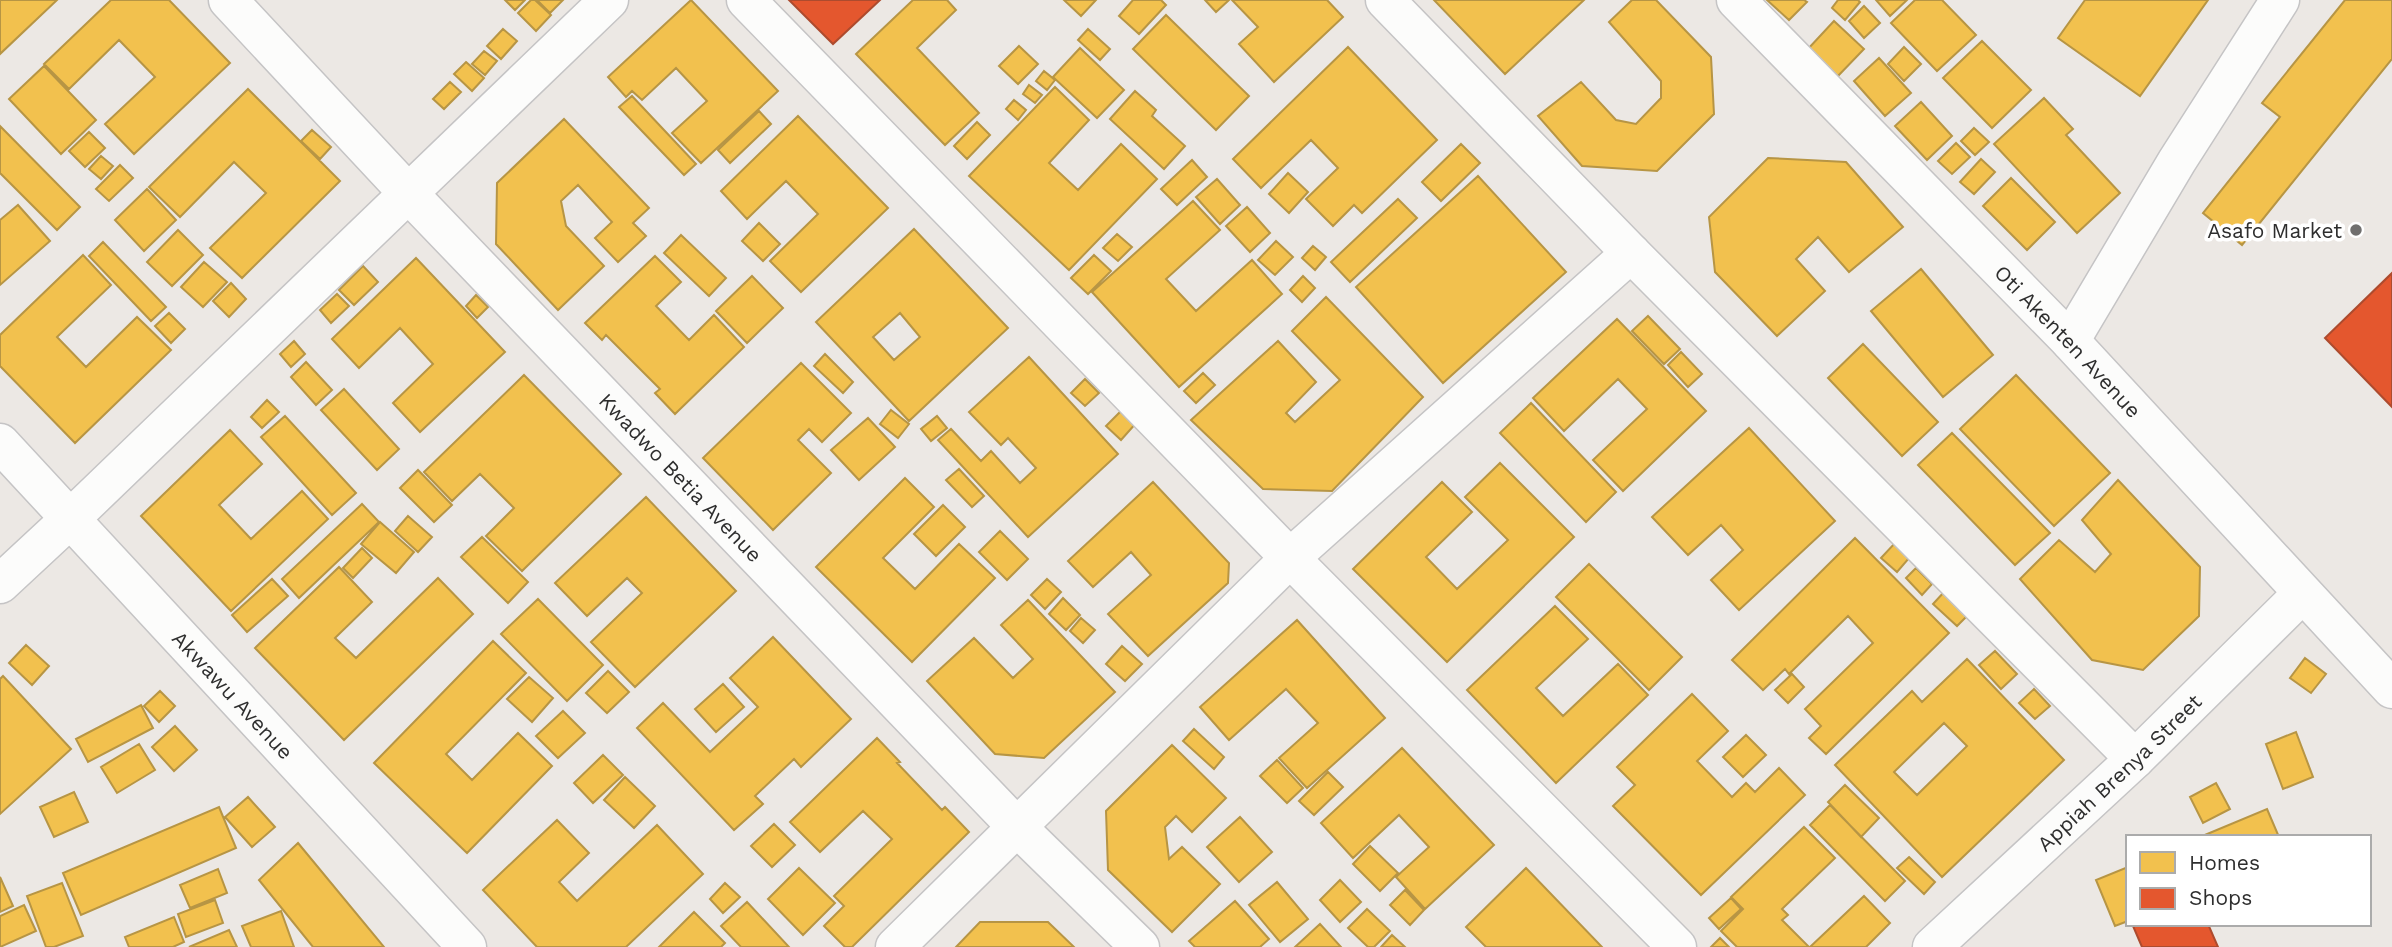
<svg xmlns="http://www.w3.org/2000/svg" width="2392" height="947" font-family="'Work Sans',sans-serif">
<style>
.homes{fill:#f2c14e;stroke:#b79544;stroke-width:2;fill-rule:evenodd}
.shops{fill:#e4572e;stroke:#ad4b2e;stroke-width:2}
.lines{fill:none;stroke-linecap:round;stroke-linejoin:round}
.minor-casing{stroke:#c5c4c5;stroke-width:41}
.minor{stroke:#fcfcfb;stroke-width:38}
.poi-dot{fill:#706f6e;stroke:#fff;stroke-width:2.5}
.labels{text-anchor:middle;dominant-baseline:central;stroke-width:7;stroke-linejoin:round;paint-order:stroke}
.poi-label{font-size:21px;fill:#2e2e2e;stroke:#fff;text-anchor:end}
.street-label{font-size:21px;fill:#2e2e2e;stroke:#fff}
</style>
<rect width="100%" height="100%" fill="#ece8e4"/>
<path class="homes" d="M0,0h57l-57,54z
M111,0h58l61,63 -96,91 -29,-30 50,-47 -36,-37 -50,49 -25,-25z
M505,0h20l-10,10z
M531,0h4l16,15 -15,16 -18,-18z
M537,0h26l-13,13z
M691,0l87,91 -77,72 -29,-30 35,-32 -31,-33 -34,32 -10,-9 -6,6 -18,-20z
M913,0h34l9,10 -39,38 62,65 -34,32 -89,-91z
M1064,0h32l-15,16z
M1133,0h28l5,5 -27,29 -20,-18z
M1205,0h24l-13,12z
M1232,0h95l16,17 -69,65 -35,-38 19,-17z
M1434,0h150l-79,74z
M1632,0h24l55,57 3,57 -57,57 -75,-5 -44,-50 43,-34 35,38 20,4 25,-26v-17l-52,-59z
M1767,0h37l3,2 -18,18z
M1838,0h20l2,2 -15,18 -13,-12z
M1876,0h31l-17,16z
M1915,0h27l34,35 -39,36 -46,-48z
M2085,0h123l-68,96 -82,-58z
M2345,0h47v59l-150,186 -39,-32 77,-96 -18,-14z
M1864,6l16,17 -16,15 -15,-17z
M1166,15l83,81 -33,34 -83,-81z
M1834,21l30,28 -28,29 -29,-28z
M503,29l14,12 -16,18 -14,-13z
M1088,29l22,20 -10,11 -22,-20z
M1982,41l49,49 -39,38 -49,-50z
M1019,46l19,18 -20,20 -19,-18z
M1348,47l89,93 -75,73 -8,-8 -21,21 -27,-27 32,-31 -27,-28 -50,48 -28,-29z
M1904,47l17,17 -17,17 -16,-17z
M1080,48l44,42 -27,28 -44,-41z
M484,51l13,10 -12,14 -13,-11z
M1879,58l32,35 -26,23 -31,-35z
M466,62l18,16 -12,13 -18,-17z
M44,66l52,54 -35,34 -52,-55z
M1044,71l11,9 -8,10 -11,-9z
M450,82l11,10 -17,17 -11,-10z
M1029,85l13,10 -7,8 -12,-9z
M1055,87l34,33 -40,43 29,27 43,-46 36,35 -88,91 -100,-94z
M248,89l92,92 -98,97 -32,-30 56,-55 -32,-31 -54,55 -31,-30z
M1135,91l21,19 -4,6 33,30 -21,23 -54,-50z
M632,96l64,68 -12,11 -65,-68z
M2044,98l29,31 -7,6 54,58 -43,40 -83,-89z
M1014,100l12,10 -8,10 -12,-11z
M1921,102l31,34 -25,24 -32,-34z
M759,111l12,13 -41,39 -12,-13z
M798,116l90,92 -87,84 -31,-31 48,-47 -32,-33 -39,38 -26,-28z
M564,119l85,89 -16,15 13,13 -28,26 -23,-24 17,-16 -34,-37 -17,16 5,25 38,40 -46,44 -62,-66 1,-61z
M977,122l13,13 -23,24 -13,-13z
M0,126l80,81 -23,23 -57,-57z
M1974,128l15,14 -14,13 -14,-14z
M312,130l19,17 -11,12 -19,-18z
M89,132l16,16 -20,19 -16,-16z
M1956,143l14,14 -18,17 -14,-13z
M1461,144l19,19 -39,38 -19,-19z
M101,156l12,10 -12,13 -12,-10z
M1768,158l78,4 57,65 -54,45 -31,-35 -22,22 29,32 -48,45 -62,-64 -6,-55z
M1981,159l14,13 -21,22 -14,-12z
M1192,160l15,17 -30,28 -16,-16z
M120,165l13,13 -24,23 -13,-12z
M1288,173l20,19 -19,21 -20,-19z
M1478,176l88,96 -123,111 -87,-96z
M2011,178l44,44 -28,28 -44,-44z
M1217,179l23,26 -20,19 -24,-27z
M147,189l29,31 -32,31 -29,-31z
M1398,199l19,19 -67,64 -19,-20z
M1193,201l27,29 -54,49 30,32 56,-51 30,34 -103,93 -87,-95z
M18,205l32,36 -50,44v-65z
M1247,207l23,26 -20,19 -24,-26z
M759,223l21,21 -17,17 -21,-20z
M914,229l94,99 -99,93 -93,-99zM900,313l20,24 -26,23 -21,-23z
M178,230l25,25 -31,31 -25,-24z
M1117,234l15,13 -14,14 -15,-13z
M681,235l45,43 -17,18 -45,-43z
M1276,241l17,16 -18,18 -17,-15z
M103,242l63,65 -15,14 -62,-65z
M1313,246l13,11 -11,13 -13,-12z
M83,255l28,30 -54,52 29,30 51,-50 34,33 -96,93 -75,-77v-31z
M1094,255l17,16 -23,23 -17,-16z
M655,256l26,26 -25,24 33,34 25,-25 30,32 -69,67 -20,-21 5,-4 -54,-54 -4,5 -17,-17z
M416,258l89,94 -85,80 -27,-29 40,-39 -33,-36 -41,40 -27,-29z
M204,262l23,20 -24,25 -22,-20z
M363,266l15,16 -24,23 -15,-15z
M1921,269l72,86 -50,42 -72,-86z
M752,276l31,32 -36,35 -31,-32z
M1303,276l12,12 -13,14 -12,-12z
M231,283l15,16 -17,18 -16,-16z
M337,294l12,12 -18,17 -11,-13z
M476,295l12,12 -11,11 -11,-12z
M1326,297l97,100 -91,94 -69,-2 -72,-69 87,-79 38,41 -30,31 9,9 45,-42 -48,-49z
M169,313l16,16 -14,14 -16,-17z
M1648,316l32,33 -16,15 -32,-33z
M1617,319l89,92 -83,80 -30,-31 54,-51 -29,-30 -54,52 -31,-33z
M294,341l11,13 -14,13 -11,-13z
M1863,344l75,78 -36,34 -74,-78z
M1681,352l21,22 -14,13 -20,-22z
M825,354l28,28 -10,11 -29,-27z
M1029,357l89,97 -90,83 -90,-97 13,-11 30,32 10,-10 29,32 16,-15 -28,-30 -7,7 -32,-33z
M306,362l26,28 -16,15 -25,-28z
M801,363l50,50 -29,29 -13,-13 -11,11 33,33 -58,57 -70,-72z
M1203,373l12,12 -19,18 -12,-12z
M524,375l97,99 -99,97 -36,-35 28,-28 -34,-34 -28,27 -28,-29z
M2016,375l94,98 -56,53 -94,-97z
M1085,379l14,14 -14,13 -14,-13z
M344,389l55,60 -22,21 -56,-60z
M267,400l12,12 -17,16 -11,-11z
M1531,403l85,89 -30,30 -86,-89z
M1123,409l14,13 -16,18 -15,-14z
M891,410l18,14 -11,14 -18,-14z
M285,416l71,77 -24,22 -71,-78z
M937,416l10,12 -16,13 -10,-12z
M868,418l27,29 -36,33 -28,-30z
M1749,428l86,93 -96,89 -28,-30 32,-30 -22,-25 -33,30 -36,-38z
M230,430l32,34 -43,41 32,34 51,-48 26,28 -97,92 -90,-95z
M1952,433l98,100 -35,32 -97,-100z
M1500,463l74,74 -127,125 -94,-93 89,-87 30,30 -46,45 31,32 51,-49 -43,-43z
M959,469l25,27 -12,11 -26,-27z
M418,470l34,35 -18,17 -34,-34z
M905,478l29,29 -51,51 32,31 44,-45 36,34 -83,84 -96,-95z
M2118,480l82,87 -1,49 -56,54 -51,-10 -72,-81 39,-39 36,32 16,-18 -29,-34z
M1153,482l76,81 -1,20 -80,73 -40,-42 43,-39 -20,-23 -38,35 -25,-26z
M646,497l90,94 -101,96 -44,-45 51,-49 -15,-15 -40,38 -32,-33z
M362,504l17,18 -80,76 -17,-19z
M943,505l22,22 -29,29 -22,-22z
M408,516l24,21 -14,15 -23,-21z
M380,522l34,30 -18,21 -35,-29z
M1000,531l28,28 -21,21 -28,-28z
M482,537l46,45 -20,21 -47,-46z
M1855,538l94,95 -123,121 -17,-16 12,-12 -16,-17 68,-66 -25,-27 -59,58 -4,-5 -22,21 -31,-30z
M1894,544l16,13 -13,15 -16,-14z
M362,548l10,10 -19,20 -10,-10z
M1589,564l93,93 -33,33 -93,-93z
M339,567l33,35 -37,36 21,20 82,-80 35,36 -129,126 -89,-92z
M1916,568l16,16 -10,11 -16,-17z
M272,579l16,17 -41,36 -15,-17z
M1047,579l14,13 -16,17 -14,-14z
M1945,591l24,23 -12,12 -24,-22z
M1063,598l17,17 -14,15 -17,-16z
M538,599l65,66 -36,36 -66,-67z
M1028,600l87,92 -71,66 -49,-4 -68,-73 47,-43 39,40 20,-19 -32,-34z
M1555,606l33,33 -52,49 27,28 55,-52 30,31 -92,88 -89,-93z
M1081,618l14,12 -12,13 -13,-12z
M1297,620l88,98 -78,70 -28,-30 39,-35 -32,-34 -57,51 -29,-33z
M773,637l78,82 -50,48 -7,-8 -39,37 8,8 -29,26 -97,-102 26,-25 47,49 48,-45 -28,-29z
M493,641l33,32 -80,81 26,26 46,-47 34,33 -85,87 -93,-90z
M26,645l23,21 -17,19 -23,-22z
M1122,646l20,18 -17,17 -19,-17z
M1995,651l22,23 -16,15 -22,-24z
M2305,658l21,16 -15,19 -21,-15z
M1967,659l97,101 -122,117 -107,-112 77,-74 10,11zM1944,723l23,23 -50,49 -23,-23z
M608,671l21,21 -22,21 -21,-20z
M1792,674l12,13 -16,16 -13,-13z
M3,676l68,73 -71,65v-135z
M529,677l24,21 -21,24 -25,-23z
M723,684l21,23 -28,25 -21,-23z
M2034,689l16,17 -15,13 -16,-16z
M160,691l15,15 -16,16 -15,-16z
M1692,694l36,37 -31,30 35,36 14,-14 9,9 24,-24 26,27 -104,100 -88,-89 22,-21 -18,-18z
M141,705l12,23 -65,34 -12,-23z
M563,711l22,22 -27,25 -22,-22z
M175,726l22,24 -23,21 -22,-24z
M1194,729l30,28 -10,12 -31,-28z
M2296,732l17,45 -30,12 -17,-45z
M1746,735l20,20 -23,22 -20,-20z
M877,738l23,24 -3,1 45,47 3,-3 24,25 -117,115h-7l-21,-21 20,-20 -10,-10 58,-57 -29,-28 -43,41 -30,-30z
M139,744l16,26 -38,23 -16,-26z
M1172,745l54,53 -34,34 -16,-16 -11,11 4,32 13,-12 38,37 -48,48 -64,-62 -2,-59z
M1402,748l92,97 -69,64 -29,-32 33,-30 -30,-32 -46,43 -32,-35z
M603,755l20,20 -30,28 -19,-20z
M1277,760l26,28 -16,15 -27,-27z
M1328,772l15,15 -29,28 -15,-14z
M625,777l30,29 -21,22 -30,-28z
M2216,783l14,26 -27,14 -13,-26z
M1845,785l34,33 -18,19 -33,-35z
M74,792l14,30 -34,15 -14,-30z
M248,797l27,30 -23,20 -27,-30z
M1830,805l75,76 -20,20 -75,-76z
M219,807l17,41 -155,67 -18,-42z
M2267,809l12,28h-79z
M1240,817l32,35 -33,30 -32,-35z
M557,820l32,33 -30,29 18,19 80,-76 46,49 -77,73h-89l-54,-57z
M774,824l21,21 -23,22 -21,-21z
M1804,827l31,31 -53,51 6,6 -6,5 27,27h-72l-16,-16 22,-22 -12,-12z
M298,843l86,104h-71l-54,-67z
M1370,846l28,27 -18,18 -27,-27z
M1909,857l26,25 -11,12 -27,-26z
M2128,867v54l-13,5 -19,-46z
M799,868l36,35 -32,32 -35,-36z
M1526,868l76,79h-116l-20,-20z
M218,869l9,24 -37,15 -10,-23z
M0,877l13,29 -13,6z
M1340,880l21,22 -21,20 -20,-22z
M1277,882l31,37 -28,23 -31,-37z
M62,883l21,53 -29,11h-8l-19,-51z
M725,883l15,14 -17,16 -13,-14z
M1405,890l19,20 -14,15 -20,-20z
M1864,896l26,27 -24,24h-56z
M1731,898l10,11 -22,20 -10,-11z
M215,900l8,23 -37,14 -8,-23z
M1235,901l34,38 -9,8h-65l-6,-6z
M747,902l42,45h-48l-20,-21z
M24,905l12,26 -36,16v-31z
M1367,909l23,22 -16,16h-6l-20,-19z
M281,911l13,36h-43l-9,-21z
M694,912l31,31 -4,4h-62z
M174,917l10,25 -11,5h-44l-4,-10z
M980,922h68l26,25h-118z
M1320,924l21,23h-46z
M229,930l8,17h-48z
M1392,935l13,12h-24z
M1720,938l9,9h-18z"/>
<path class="shops" d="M789,0h91l-47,44z
M2392,273v134l-67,-69z
M2137,924h71l10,23h-76l-9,-21z"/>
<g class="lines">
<g class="minor-casing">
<g id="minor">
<path id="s1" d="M228,0l180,193 608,633 124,121"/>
<path d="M746,0l544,558 387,389"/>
<path d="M1385,0l246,253 504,506"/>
<path id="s2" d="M1736,0l334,341 322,348"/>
<path d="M2070,341l107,-180 103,-161"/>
<path id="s3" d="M0,443l467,504"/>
<path d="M0,584l71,-66 538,-518"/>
<path d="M895,947l395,-389 341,-305"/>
<path id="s4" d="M1932,947l203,-188 167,-165"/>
</g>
</g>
<use href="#minor" class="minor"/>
</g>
<circle class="poi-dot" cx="2356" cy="230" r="7"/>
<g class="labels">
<g class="poi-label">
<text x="2342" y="230">Asafo Market</text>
</g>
<g class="street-label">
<text stroke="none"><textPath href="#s2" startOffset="476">Oti Akenten Avenue</textPath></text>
<text stroke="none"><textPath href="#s1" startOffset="658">Kwadwo Betia Avenue</textPath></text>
<text stroke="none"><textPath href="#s3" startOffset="343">Akwawu Avenue</textPath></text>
<text stroke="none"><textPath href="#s4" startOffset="256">Appiah Brenya Street</textPath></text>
</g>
</g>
<rect x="2126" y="835" width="245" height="91" fill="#ffffff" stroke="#ababab" stroke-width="2"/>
<rect x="2140" y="852" width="35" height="21" fill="#f2c14e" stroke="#ababab" stroke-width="2"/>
<text x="2189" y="870" font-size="21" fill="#2e2e2e">Homes</text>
<rect x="2140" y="888" width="35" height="21" fill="#e4572e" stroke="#ababab" stroke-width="2"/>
<text x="2189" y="905" font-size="21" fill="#2e2e2e">Shops</text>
</svg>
